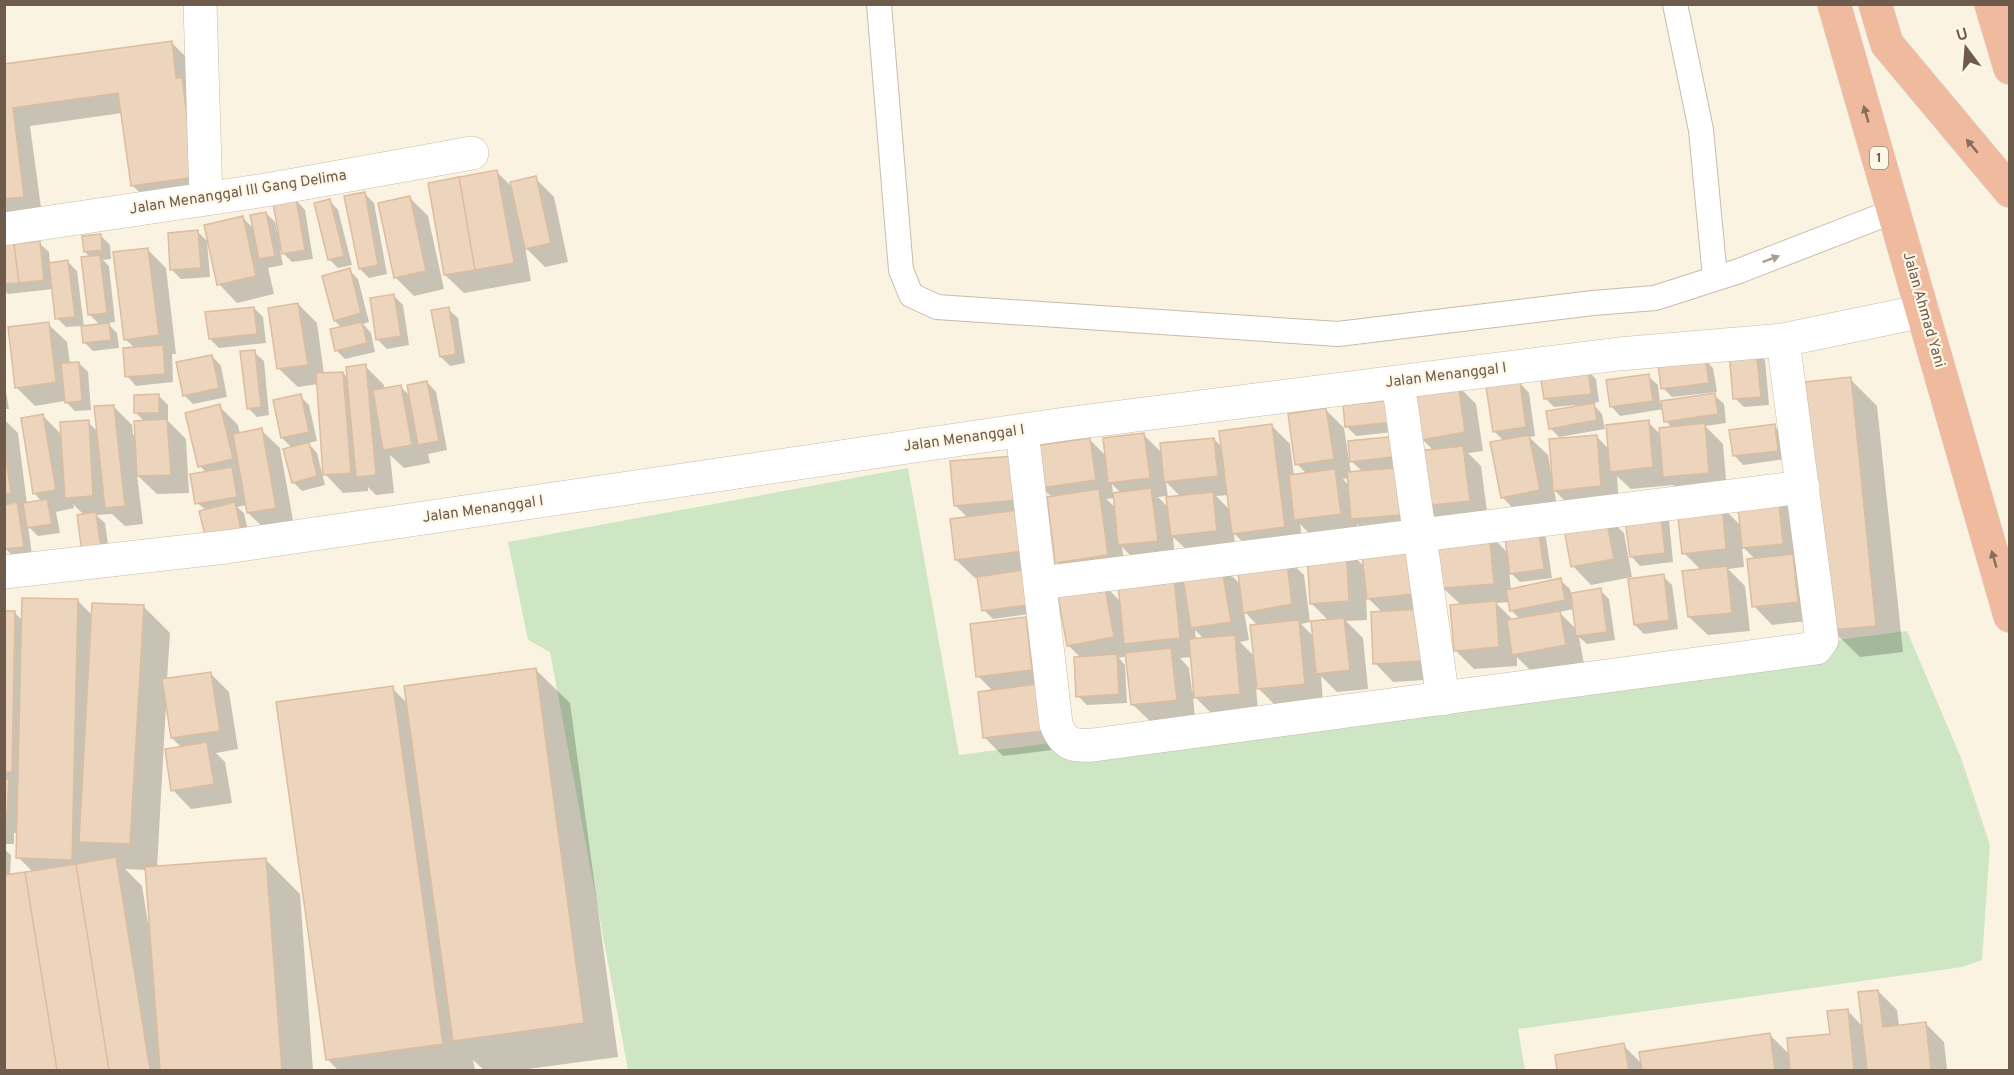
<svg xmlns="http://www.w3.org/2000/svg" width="2014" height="1075" font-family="Overpass,sans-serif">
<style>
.green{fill:#cee6c3}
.shadow{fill:#0003;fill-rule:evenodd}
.building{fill:#edd4bc;stroke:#debc9e;stroke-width:1.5}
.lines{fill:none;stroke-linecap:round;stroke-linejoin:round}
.lane-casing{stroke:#c9bbaa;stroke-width:26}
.street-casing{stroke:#c9bbaa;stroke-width:34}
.highway-casing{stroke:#dad4d0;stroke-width:34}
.lane{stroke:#fff;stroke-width:24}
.street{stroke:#fff;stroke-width:33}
.highway{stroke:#efba9e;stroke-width:33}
.oneway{fill:#896e5c}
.oneway2{fill:#a99d93}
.labels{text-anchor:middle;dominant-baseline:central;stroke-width:4.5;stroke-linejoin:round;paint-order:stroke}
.shield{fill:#fdf7e8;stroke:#9a8a7a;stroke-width:1.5}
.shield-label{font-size:14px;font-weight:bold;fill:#6f5b4b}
.street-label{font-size:15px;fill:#6f5b4b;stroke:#fdf7e8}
</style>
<rect width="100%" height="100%" fill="#faf3e2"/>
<path class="green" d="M908,468l51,287 948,-124 54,127 29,87 -8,115 -20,7 -444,62 7,41h-897l-78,-418 -22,-12 -20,-98z"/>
<path class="shadow" d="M171,42l19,19 22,134 -61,9 -19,-19 -10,-72 -92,13 12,89 -38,5v-154z
M497,172l16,16 22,-10 19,19 14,65 -23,5 -20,-20 6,34 -67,12 -19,-18z
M365,194l9,9 13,71 -18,4 -9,-9z
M410,198l18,18 16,73 -30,7 -19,-19z
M296,200l9,10 8,49 -21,3 -12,-12 3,15 -15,3 6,26 -37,9 -18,-19 24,-66 12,12 11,-17 9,9 2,10h3z
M329,200l9,10 14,55 -14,3 -9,-9z
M198,232l9,9 3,36 -29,2 -9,-9z
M100,235l10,10 1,14 -8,1 6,6 6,56 -8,1 10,10 2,15 -26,3 -9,-9 -2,-16 -16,1 -9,-9 -4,-29 -45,5 -4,-4v-43l35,-4 10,9 1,12 18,-2 9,9 7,56 16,-2 -11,-11 2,-56 -6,-6z
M147,249l19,19 10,86h-4l1,28 -37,4 -9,-10 8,-28 -10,-9z
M349,270l9,9 11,43 -6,2 8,9 4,19 -30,7 -9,-9 6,-22 -7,-7z
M394,296l9,9 6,40 -22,4 -9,-9z
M298,304l19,19 7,51 19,-1 6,6 16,-13 19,19v5l17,-3 9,9 17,-14 9,10 11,58 -19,4 2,9 -26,5 -14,-13 4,38 -18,2 -8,-8v4l-25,2 -19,-20 -6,-89 -20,3 -19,-18z
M254,308l9,9 3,26 -47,5 -9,-9z
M448,309l10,9 7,45 -15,3 -9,-9z
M48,324l19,18 3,22 9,-1 9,9 3,38 -16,1 -10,-10 -30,5 -19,-19z
M1755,351l10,9 4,45 -25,2 -9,-9z
M254,352l10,9 5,54 -12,2 -9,-9z
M212,356l9,10 6,31 -34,7 -9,-9z
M1704,359l9,9 4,24 -45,5 -9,-9z
M1587,370l9,9 3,23 -7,1 10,11 3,15 -46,8 -9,-9 26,-20 -1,-3 -21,2 -9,-9z
M1648,376l10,9 2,18 54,-8 10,9 2,19 -21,3 18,18 4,47 -44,4 -10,-10 -42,4 -14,-13 2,29 -46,4 -19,-19 4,19 -37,7 -19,-19 2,-56 -10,-10 26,-48 9,10 6,43 -6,1 19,18 3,17 46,-35 13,13 38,-28 13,13 11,-7 -6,-7 -2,-12 -44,7 -9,-10z
M1850,379l27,27 26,246 -43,5 -28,-27z
M4,380l5,29h-5z
M1457,385l19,19 7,47 -15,2 13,13 7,53 -45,5 -19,-18 10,-55 -12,-12z
M159,396l9,9v16l18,18 3,54 -32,1 -20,-19 6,49 -18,2 -13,-12 -16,1 9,8 5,36 -17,3 -8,-46 -12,-12 1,4 -18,4 4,21 -22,3 -10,-10 4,29 -17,3 -9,-9 -2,-14v-116l14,14 9,71 15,-2 -7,-8 8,-78 19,19 26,-13 10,10 15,-26 19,19 1,10h3l9,-13 -9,-9z
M300,396l9,9 8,36 -9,2 9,10 8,32 -23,6 -9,-9 -1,-34 -10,-10z
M219,406l19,19 2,9 21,-4 19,18 14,78 -27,5 -19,-18 -1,-8 -10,2 7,6 7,31 -54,-41 10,-30 -7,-7z
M1325,409l19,19 7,45 12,-1 -12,-11 47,-24 11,28 -16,2 21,21 5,45 -48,4 -14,-13 1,8 -44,6 -14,-14 3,22 -51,6 -18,-19 1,16 -44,5 -18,-17 2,22 -37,4 -16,-16 4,28 94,-11 21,21 44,-28 19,18 6,47 -9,2 13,13 15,-16 -17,-17 33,-56 20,19 43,-24 33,136 -48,3 -18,-19 8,-50 -17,-17 1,24 -21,1 17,17 5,51 -31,3 -16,-16 2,26 -46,5 -21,-21 2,26 -44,4 -21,-21 2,23 -43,5 -19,-18 -6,-49 -8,2 6,7 2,38 -40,2 -9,-9 3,-38 -13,-13 35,-61 18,18 -2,-28 -44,7 -18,-19 -5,-65 -11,-10 49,-47 17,17 37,-22 19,19 51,-15 9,9 48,-23 19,19 4,32 13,-2 -10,-10zM1349,478v8l-6,-7zM1166,482l15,15 -13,1zM1112,484l9,9 -8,1zM1229,495l2,16 -15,-15zM1167,496l2,12 -11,-11zM1115,498l1,10 -10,-9zM1244,611l14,15 -3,31 -15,-15 9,-2zM1195,630l9,9 -8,1zM1192,657l3,34h-3l-3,-23 -9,-10z
M1401,411l2,20 -47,5 -9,-9z
M1774,426l9,9 3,24 -43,6 -9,-10z
M1014,457l22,156 -43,6 -9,-9 -5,-32h-4l-19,-18 12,-42 -13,-13z
M1777,494l19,18 20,108 -44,5 -18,-19 1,-47 -13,-13 2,21 -16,2 17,17 5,45 -42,4 -19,-18 12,-47 -17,-17 37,-47 20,20z
M1626,514l43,6 4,42 -33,4 -9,-10z
M1605,515l19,18 8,44 -41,8 -18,-19z
M1537,529l9,9 6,40 -32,4 -11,-11 2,19 49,-10 10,9 1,5 29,-4 9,9 6,41 -28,4 -8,-7 5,27 -52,8 -15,-15v9l-43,3 -19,-19 6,-45 -18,-17 46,-54 19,19zM1510,602l1,8 9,9 -6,2 -18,-18zM1574,609l3,21 -18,-18z
M1663,576l9,9 6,44 -34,5 -9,-9z
M78,601l15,15 50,-10 27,27 -3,47 43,-7 19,19 9,57 -22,4 9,9 7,41 -41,6 -18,-19 9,-42 -10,-10 -6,-33 -9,163 109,-8 34,34 13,176h-307l-2,-221 7,6 -1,21 23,-4 -15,-15v-24h-4v11h-10v-232h10l9,9zM125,869l22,1 4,53h-3l-6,-37z
M1026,619l18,19 16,111 -57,7 -19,-19 9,-46 -15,-15z
M535,669l35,34 48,354 -98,13h-36l-11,-10 2,10h-137l-11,-11 65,-371 16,16z
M1878,991l19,19 2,16 26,-3 19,19 3,28h-388l-3,-14 67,-11 19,19 128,-29 20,20 41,-19 17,-25 15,16z"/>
<path class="building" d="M172,41l4,37h6l13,99 -64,9 -13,-93 -6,1 -99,14 11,89 -20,2v-135z
M497,170l17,93 -39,7 -16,-93z
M536,176l15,67 -26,6 -15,-67z
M459,177l16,93 -31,5 -16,-92z
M365,192l13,73 -19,4 -15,-73z
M410,196l16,75 -32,7 -16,-75z
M296,199l9,51 -23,4 -9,-51z
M330,199l14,57 -16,4 -14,-57z
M266,212l9,44 -16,3 -9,-44z
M243,216l13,60 -39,9 -13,-60z
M198,230l3,38 -31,2 -2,-37z
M101,234l1,16 -18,2 -2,-16z
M40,241l4,39 -25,3 -5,-39z
M14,244l5,39 -15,1v-39z
M148,248l11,87 -35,5 -11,-88z
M100,255l7,58 -19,2 -7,-58z
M68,260l7,57 -20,2 -6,-56z
M350,268l11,45 -27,8 -12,-45z
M394,294l7,42 -25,4 -6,-42z
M298,303l10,62 -31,4 -9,-61z
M254,307l3,27 -48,5 -4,-27z
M449,307l7,47 -16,3 -9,-47z
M49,322l7,60 -41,6 -7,-61z
M362,322l5,21 -32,8 -5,-22z
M109,323l2,17 -28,3 -2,-17z
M163,345l2,29 -40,3 -2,-29z
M255,350l6,57 -14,2 -7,-58z
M1756,350l5,47 -28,2 -4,-47z
M212,355l7,33 -36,8 -7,-34z
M1705,358l4,25 -48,6 -3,-26z
M79,362l3,39 -17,2 -4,-40z
M366,364l10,111 -20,2 -10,-110z
M1588,368l3,26 -47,5 -4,-25z
M343,372l8,101 -28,2 -7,-102z
M1649,374l4,27 -43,6 -4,-27z
M1851,377l25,249 -45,4 -26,-248z
M427,381l12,60 -21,4 -11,-60z
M1520,382l6,45 -33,5 -7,-45z
M1458,383l7,49 -44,8 -8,-50z
M401,385l11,60 -29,5 -10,-60z
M1715,393l3,21 -54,8 -3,-21z
M159,394v19h-25v-18z
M301,394l8,38 -28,6 -8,-38z
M1393,400l2,22 -50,5 -2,-22z
M1594,403l3,17 -48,9 -3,-18z
M220,404l13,55 -35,8 -13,-54z
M114,405l11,101 -20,2 -11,-102z
M1326,408l8,51 -39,6 -7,-51z
M43,414l13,76 -23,4 -12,-76z
M167,419l4,56 -34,1 -3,-55z
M89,420l4,76 -28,2 -5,-76z
M1649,420l4,47 -43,5 -4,-47z
M1705,423l4,50 -46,4 -4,-49z
M1272,424l13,103 -53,7 -13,-103z
M1775,424l3,27 -45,5 -4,-26z
M262,428l14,80 -29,5 -14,-79z
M1144,433l6,45 -42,5 -5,-45z
M1529,435l11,55 -39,8 -11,-56z
M1597,435l4,51 -48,5 -4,-52z
M1398,436l3,20 -51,6 -2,-21z
M1090,438l6,42 -56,8 -5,-42z
M1214,438l4,38 -54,6 -4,-39z
M309,442l8,34 -25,7 -9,-34z
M4,446l7,47 -7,1z
M1463,446l7,55 -47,5 -6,-55z
M1014,456l4,44 -64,6 -4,-45z
M232,467l5,30 -42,7 -5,-30z
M1396,468l5,47 -50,4 -4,-47z
M1335,469l6,45 -47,6 -5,-45z
M1151,488l7,53 -40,4 -5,-52z
M1099,489l9,66 -53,8 -8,-66z
M1213,492l4,39 -46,5 -5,-39z
M1778,492l5,52 -41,4 -5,-52z
M47,499l5,25 -25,4 -4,-25z
M17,502l7,45 -19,2 -1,-44z
M235,502l7,33 -35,8 -8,-32z
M1722,504l4,45 -44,5 -5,-45z
M1660,509l5,44 -35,4 -6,-45z
M1018,510l6,41 -69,9 -5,-41z
M96,512l5,38 -19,3 -5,-38z
M1605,513l9,46 -43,8 -9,-48z
M1538,527l6,42 -34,5 -6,-43z
M1489,532l5,52 -52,4 -5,-51z
M1409,542l5,52 -47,5 -6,-52z
M1346,546l3,55 -39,3 -3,-52z
M1793,554l5,48 -46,5 -5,-48z
M1286,555l6,49 -49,9 -6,-49z
M1221,563l10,59 -40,6 -10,-61z
M1727,566l5,47 -44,4 -6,-46z
M1173,568l7,70 -56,6 -7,-69z
M1023,570l5,35 -46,6 -5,-34z
M1664,574l5,46 -35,5 -6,-46z
M1561,578l4,22 -55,11 -4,-21z
M1104,582l10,55 -47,9 -10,-55z
M1601,588l6,44 -31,4 -5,-43z
M22,598l56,1 -6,261 -56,-2z
M1496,601l3,46 -45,4 -4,-46z
M92,603l52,2 -14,239 -51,-2z
M1420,609l3,52 -50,3 -2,-52z
M4,611h11l-3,161h-8z
M1560,611l6,34 -54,10 -5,-35z
M1026,617l6,53 -56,7 -6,-53z
M1344,618l6,52 -34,4 -5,-53z
M1299,620l6,64 -48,5 -7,-64z
M1235,635l5,59 -46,4 -5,-59z
M1171,648l6,52 -46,5 -6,-52z
M1117,654l2,40 -43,3 -2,-40z
M536,668l48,355 -131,18 -49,-355z
M211,672l9,59 -49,7 -9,-59z
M1037,684l5,47 -59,7 -5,-46z
M393,686l50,358 -117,16 -50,-358z
M207,742l7,42 -43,7 -6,-42z
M4,779h5l-2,37h-3z
M116,857l34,213h-41l-33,-206z
M266,858l16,212h-122l-15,-203z
M76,864l33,206h-52l-32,-198z
M25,872l32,198h-53v-195z
M1878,990l5,37 43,-5 5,48h-64l-9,-78z
M1848,1009l6,61h-64l-3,-32 43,-4 -3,-23z
M1770,1033l5,37h-133l-3,-18z
M1624,1043l5,27h-72l-2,-15z"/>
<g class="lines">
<g class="lane-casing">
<path id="lane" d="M879,4l22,266 10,25 26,12 401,27 255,-31 62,-5 84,-27 155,-60
M1675,4l26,126 14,147"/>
</g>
<g class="street-casing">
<path id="street" d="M200,4l6,195
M4,229l262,-39 206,-37
M1398,382l45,317
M1022,431l34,293c8,21 16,22 37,21l723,-97 6,-8 -39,-300
M4,572l222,-25 839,-123 554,-70 164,-14 140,-29
M1041,583l762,-96"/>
</g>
<g class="highway-casing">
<path id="highway" d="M1834,4l176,612
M1875,4l12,40 123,147
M1991,4l19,64"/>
</g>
<use href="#lane" class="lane"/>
<use href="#street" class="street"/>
<use href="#highway" class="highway"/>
</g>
<defs><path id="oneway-solid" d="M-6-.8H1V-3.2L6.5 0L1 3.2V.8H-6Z" transform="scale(1.5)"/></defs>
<g class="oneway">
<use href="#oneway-solid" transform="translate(1866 114) rotate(-106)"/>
<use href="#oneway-solid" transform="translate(1972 146) rotate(-130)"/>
<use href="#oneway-solid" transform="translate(1994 559) rotate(-106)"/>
</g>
<use class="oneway2" href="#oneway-solid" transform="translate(1771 259) rotate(-21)"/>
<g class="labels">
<rect class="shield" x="1870" y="147" width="18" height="22" rx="4.5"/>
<g class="shield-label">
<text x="1879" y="158">1</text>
</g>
<g class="street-label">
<text transform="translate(238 193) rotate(-9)">Jalan Menanggal III Gang Delima</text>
<text transform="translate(1923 310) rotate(74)">Jalan Ahmad Yani</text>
<text transform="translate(1446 376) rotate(-7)">Jalan Menanggal I</text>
<text transform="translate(964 439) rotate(-8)">Jalan Menanggal I</text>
<text transform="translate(483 510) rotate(-8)">Jalan Menanggal I</text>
</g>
</g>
<rect width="2014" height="1075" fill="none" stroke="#6f5b4b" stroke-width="12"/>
<g transform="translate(1966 48) rotate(344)" stroke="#fdf7e8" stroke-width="4.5" paint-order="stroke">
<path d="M0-4.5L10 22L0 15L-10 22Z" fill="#6f5b4b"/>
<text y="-9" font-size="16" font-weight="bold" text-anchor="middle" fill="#6f5b4b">U</text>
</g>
</svg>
